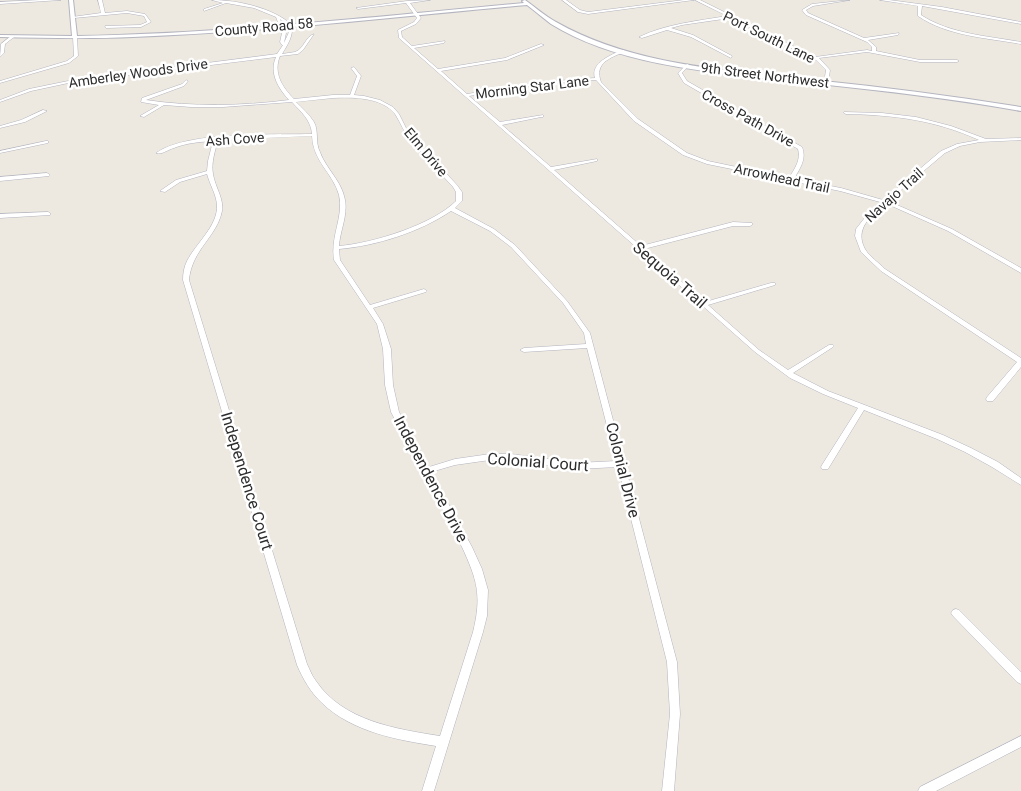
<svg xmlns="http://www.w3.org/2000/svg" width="1021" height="791" font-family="Roboto,sans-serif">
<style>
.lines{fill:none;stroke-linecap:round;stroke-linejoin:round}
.street-casing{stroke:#b3b4bf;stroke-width:1}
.secondary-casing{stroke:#b3b4bf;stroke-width:2}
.street{fill:#fff;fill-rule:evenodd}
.secondary{fill:#fff;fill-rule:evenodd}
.labels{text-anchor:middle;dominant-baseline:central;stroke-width:5;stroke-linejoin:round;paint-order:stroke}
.far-street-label{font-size:14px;fill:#2d2d2d;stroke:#fff}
.street-label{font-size:16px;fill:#2d2d2d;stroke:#fff}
</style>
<rect width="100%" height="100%" fill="#ede9e0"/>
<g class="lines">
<g class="street-casing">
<path id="street" d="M40,0h21l-61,4v-2z
M98,0h4l3,13 22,-2 18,3 6,8 -10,5 -35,1 -1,-2 35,-1 7,-3 -3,-6 -17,-3 -53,5 -2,-1 29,-4z
M212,0c26,0 61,8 80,25 1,12 -4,19 -10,29 4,-1 9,-1 13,-2 9,-3 10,-15 19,-18l-11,16 -5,4 -18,2c-7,17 2,31 14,43l39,-4h17l7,-19 -6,-8 3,-1 7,9 -7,19 10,1 16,4 13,7 6,7 8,16 7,9 43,46 5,7v9l-7,7 39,21 21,16 52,56 23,32 87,329 3,52 -6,77h-12l8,-77 -3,-52 -49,-195 -41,2 -66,-9h-21l-35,5 -24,7 41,75 10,22 6,21 -1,26 -4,16 -49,159h-12l14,-45c-38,-6 -84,-14 -114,-43 -11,-10 -19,-24 -25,-38l-114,-385c0,-7 1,-13 4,-19 9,-18 31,-35 30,-56 -1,-11 -7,-20 -10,-31l-27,8 -15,10 -5,-1 16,-11 31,-9 1,-10 5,-20c-13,1 -27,2 -39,7 -7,2 -12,7 -18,5 31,-22 117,-18 156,-19 -1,-14 -11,-22 -20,-32l-69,5h-32l-27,-2 -20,12 -4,-1 19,-11 -18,-3 1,-4 40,-14 4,-4 2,1 -4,5 -38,14c47,7 96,6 143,0 -11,-12 -20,-27 -13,-43l-203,25 -42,9 -31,11v-2l29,-11 44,-9 204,-26 6,-9h-1l-2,-3 2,-9 -6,-16 -22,-9 -28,-5 -22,8v-2l19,-6zM280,19l8,6 1,7 -5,11 2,-10zM333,98c19,-1 49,-1 62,16 6,9 9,19 16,27l42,46 3,5v9c-24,24 -83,42 -117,45 1,-15 9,-31 6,-46 -3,-19 -19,-31 -25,-48 -5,-9 -1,-21 -6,-30 -5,-8 -12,-14 -18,-20zM312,136c1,26 21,37 27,59 5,22 -9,41 -5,65l43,64 6,25 2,36 6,27 71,135c15,33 20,48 11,85l-33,104c-44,-7 -97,-15 -124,-55 -4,-5 -6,-11 -9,-17l-118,-384c3,-31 28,-43 33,-69 2,-13 -7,-24 -9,-37 -2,-11 2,-23 5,-34zM451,211l39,20 21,16 52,56 21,30 2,11 -62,4 -4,2 4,2 63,-4 29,113 -39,2 -66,-9h-21l-35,5 -26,8 -30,-55 -6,-27 -2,-36 -8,-25 -10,-16 53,-16 1,-1 -3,-2 -54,16 -30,-45 -1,-11c37,-3 81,-17 112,-38z
M430,0l-20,3 11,15 -5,6 -15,7 1,6 10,9 33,-5 -1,2 -30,5 24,21 67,-11 36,-14 3,1 -37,15 -66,11 26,23 75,-12 53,-4c-5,-15 16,-23 27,-28h2v2c-14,6 -30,11 -23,30l37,37 49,34 21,8 81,17c6,-10 12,-18 9,-29l-114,-66 -6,-10 9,-9 2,1 -7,8 5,8 115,66c5,12 -2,21 -8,32l47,9 42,12 58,-49 16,-7 22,-4c-44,-20 -85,-25 -133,-26l-2,-1v-1l38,1 34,4 35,9 35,13 35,-1v2l-41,2 -20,4 -15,7 -57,48 64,28 69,39v5l-73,-42 -63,-28c-14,13 -31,26 -20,46 4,7 14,14 20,20l136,89v9l-28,34h-6l-1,-2 1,-2 30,-35 -136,-91 -20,-19 -6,-16 1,-7 14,-18 10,-9 -40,-11 -133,-27 -24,-9 -49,-34 -38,-41 -54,4 -73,12 31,26 43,-7v2h-2l-39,8 49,42 46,-8v2l-43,9 87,76 92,-24 19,1v2l-2,1h-17l-89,23 61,53 66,-19h4v2l-67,20 51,45 29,20 41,-25h4l1,1 -1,1 -40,26 35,18 115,44 28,13 27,14 23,16v7l-29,-18 -27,-15 -28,-13 -73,-29 -36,59h-6l-1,-2 1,-2 36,-57 -35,-14 -33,-16 -35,-26 -356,-314 -1,-8 16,-8 3,-4 -11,-15 -48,6 -2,-1 51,-7z
M562,0h4l14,10 8,2 96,-12h10l-106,14 -10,-2z
M695,0h5l115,57 52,-7 5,1v-4l-5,-5 -61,-27 -4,-5 10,-6 38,-4 -37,6 -7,4 2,3 56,25 35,-5 -1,2 -30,5 8,7v4l44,9h37l2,1 -2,1h-37l-53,-10 -48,6 11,12 -2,13 -2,1 -2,-1 2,-13 -10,-10 -86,-42 -48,7 -11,3 22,7 39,21 -1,2 -40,-21 -24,-7 -25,8 -3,-1c27,-13 58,-16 88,-21z
M880,0h9l53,7 79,15v2l-99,-18 -1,9c29,19 67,21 100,27v2c-34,-6 -74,-8 -103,-28v-10z
M11,36l3,1 -9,7 -1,9 -4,4 1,-13z
M75,36l2,1 1,19 -9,7 -69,20v-2l67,-20 7,-5 -1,-19z
M43,110l4,1 -22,11 -25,6v-2l21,-6z
M46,141h2v2l-48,10v-2z
M47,173l3,2 -1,1 -49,5v-4z
M48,212l2,1v2l-50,3v-4z
M956,609l3,1 62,62v12l-4,-2 -64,-66 -2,-3 2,-3z
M1021,736v11l-85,44h-18l2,-4z"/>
</g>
<g class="secondary-casing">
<path id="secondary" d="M69,0h4l4,36c150,-3 298,-19 447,-33l-2,-2 3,-1c10,7 20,16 31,22 78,44 171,48 258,58 69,7 138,16 207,27v4c-67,-12 -135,-20 -202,-27 -85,-10 -194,-14 -268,-60 -8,-6 -16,-13 -24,-19 -131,12 -262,27 -394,32 -44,2 -89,1 -133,0v-2l72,1z"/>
</g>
<use href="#street" class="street"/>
<use href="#secondary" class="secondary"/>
</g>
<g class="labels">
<g class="far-street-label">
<text transform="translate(264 27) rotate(-5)">County Road 58</text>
<text transform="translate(769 37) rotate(26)">Port South Lane</text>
<text transform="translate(138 73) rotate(-8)">Amberley Woods Drive</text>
<text transform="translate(765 75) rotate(7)">9th Street Northwest</text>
<text transform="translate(532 87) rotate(-7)">Morning Star Lane</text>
<text transform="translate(748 118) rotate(29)">Cross Path Drive</text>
<text transform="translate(235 139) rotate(-4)">Ash Cove</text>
<text transform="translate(426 152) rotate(50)">Elm Drive</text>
<text transform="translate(782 178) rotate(12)">Arrowhead Trail</text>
<text transform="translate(894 195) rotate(-42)">Navajo Trail</text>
</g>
<g class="street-label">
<text transform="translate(670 275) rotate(41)">Sequoia Trail</text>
<text transform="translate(538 462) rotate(4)">Colonial Court</text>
<text transform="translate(623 470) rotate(76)">Colonial Drive</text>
<text transform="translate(431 479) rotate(62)">Independence Drive</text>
<text transform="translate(247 481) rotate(73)">Independence Court</text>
</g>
</g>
</svg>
